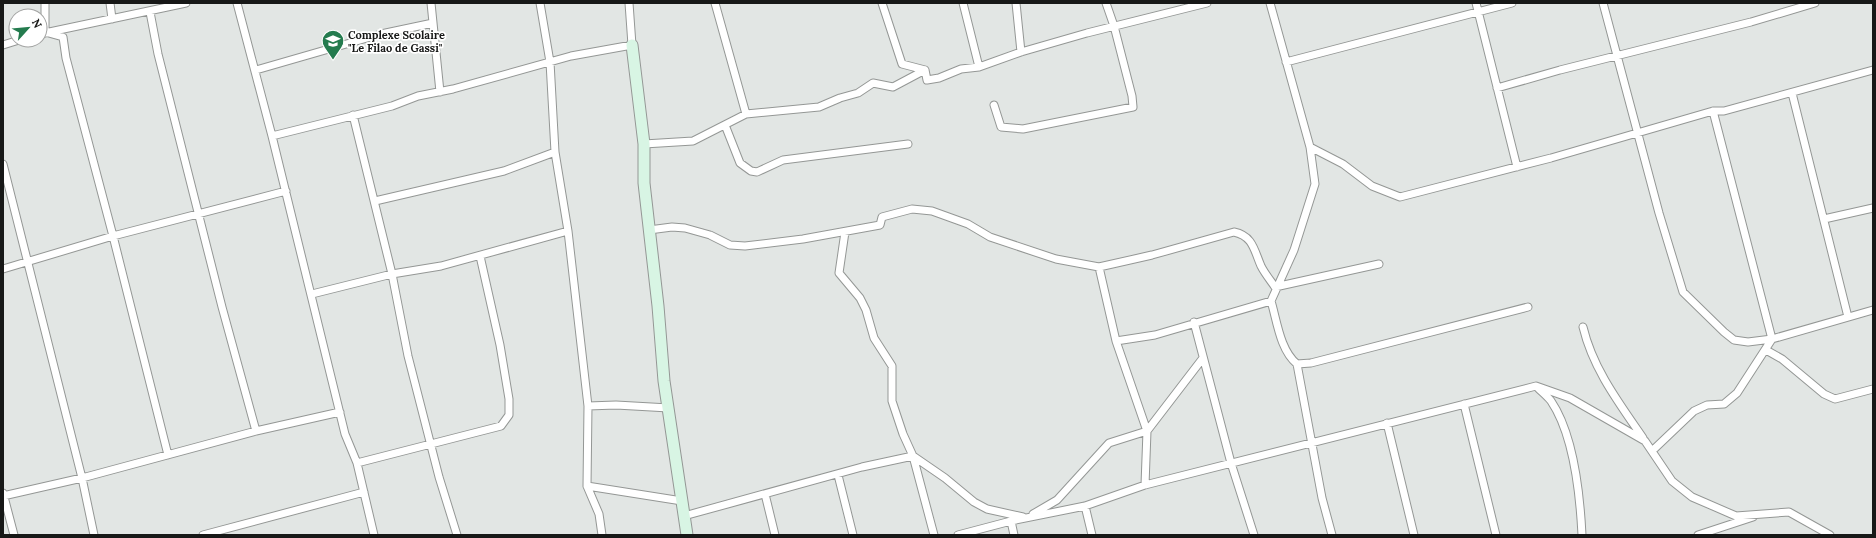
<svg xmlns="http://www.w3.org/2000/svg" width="1876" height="538" font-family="Lora,serif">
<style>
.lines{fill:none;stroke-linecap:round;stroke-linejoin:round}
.street-casing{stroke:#949795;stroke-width:9}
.secondary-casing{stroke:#949795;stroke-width:13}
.street{stroke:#fff;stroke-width:7}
.secondary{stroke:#d8f5e4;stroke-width:11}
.labels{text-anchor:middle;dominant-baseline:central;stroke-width:3.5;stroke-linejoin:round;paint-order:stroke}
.poi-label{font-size:11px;font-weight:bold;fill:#171817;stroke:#fff;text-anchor:start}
</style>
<rect width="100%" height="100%" fill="#e2e6e4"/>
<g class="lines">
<g class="street-casing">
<path id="street" d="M45,3v29
M110,3l2,16
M237,3l35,133 73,298 12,29 17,72
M431,3l9,89
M540,3l10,59 5,90 13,79 20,175 -1,80 12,28 3,21
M715,3l31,111
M882,3l20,61 23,6 2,10 12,-2 22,-9 18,-2 42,-15 66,-19 120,-30
M963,3l16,64
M1016,3l5,49
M1270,3l40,144 5,37 -21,66 -23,51c6,20 9,49 26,63l25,134 10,37
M1476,3l41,164
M1603,3l56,210 24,79 41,40 10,8 14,2 24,-3 101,-29
M150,12l8,42 64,253 34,124
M45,32l18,5 3,21 47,178 55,219
M40,34l146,-31
M3,45l16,-5
M1286,62l226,-59
M256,70l125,-36 52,-11
M1497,88l63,-18 191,-48 64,-19
M1792,93l56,224
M994,105l7,22 22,2 110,-22 -1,-11 -18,-70 -8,-23
M353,115l39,159 16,82 31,121 18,58
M725,125l15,38 11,8 6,1 26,-12 125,-16
M272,136l120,-30 26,-10 35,-7 118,-33 61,-11 -3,-42
M644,144l49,-3 53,-27 73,-7 21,-9 18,-5 15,-10 20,4 32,-17
M1310,147l33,17 29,22 28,11 151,-39 162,-47h11l149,-41
M3,164l79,314 12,57
M375,201l129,-30 51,-19
M1824,219l49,-11
M649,230l23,-3 13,1 25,7 20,10 15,1 58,-7 77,-14 2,-8 30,-8 20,2 36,13 22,13 66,22 43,8 53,-12 82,-23c19,4 20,18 27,34 4,8 10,15 14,21
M845,232l-6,41 21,25 6,12 8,28 18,28v35l11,33 10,22 21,79
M1099,267l17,74 31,90 -2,54
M3,269l110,-33 173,-45
M1275,287l104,-23
M312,294l80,-20 49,-8 127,-35
M1194,322l37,141 23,72
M1583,327c10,42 36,76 60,111
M1116,341l39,-6 116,-34
M1766,350l16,9 42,35 11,5 38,-10
M1297,364l14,-1 217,-56
M1538,388c4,4 9,8 13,13 23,34 29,94 31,134
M1464,404l32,131
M588,406l28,-1 53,3
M1387,423l27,112
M1652,451l42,-40 13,-6 17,-1 13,-11 35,-54 -59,-228
M357,463l144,-37 8,-11v-16l-9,-54 -20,-89
M838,475l15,60
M587,486l95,15
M3,493l11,42
M765,494l10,41
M3,496l79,-18 174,-47 84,-19
M1085,506l7,29
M1033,514l24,-14 52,-57 38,-12 56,-73
M684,516l178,-49 51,-11 32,22 29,24 13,7 36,8
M1011,521l3,14
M203,535l161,-43
M958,535l53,-14 74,-15 60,-21 391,-99 34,12 75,43 27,40 20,16 44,19 53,-4 41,23
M1698,535l55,-18"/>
</g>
<g class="secondary-casing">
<path id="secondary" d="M632,45l12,99v39l14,123 6,75 23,154"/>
</g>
<use href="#street" class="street"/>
<use href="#secondary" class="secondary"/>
</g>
<defs>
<g id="school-pin" transform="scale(1.15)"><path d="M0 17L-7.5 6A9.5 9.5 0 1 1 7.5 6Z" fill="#247b4e" stroke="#fff"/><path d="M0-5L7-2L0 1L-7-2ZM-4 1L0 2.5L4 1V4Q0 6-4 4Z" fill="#fff"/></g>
</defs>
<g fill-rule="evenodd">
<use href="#school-pin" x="333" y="41"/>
</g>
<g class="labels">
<g class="poi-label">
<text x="348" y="35">Complexe Scolaire<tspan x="348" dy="13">"Le Filao de Gassi"</tspan></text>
</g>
</g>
<rect width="1876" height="538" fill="none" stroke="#171817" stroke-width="8"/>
<g transform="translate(28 28) rotate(63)"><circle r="19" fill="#ffffff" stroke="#a2a3a2"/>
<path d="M0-3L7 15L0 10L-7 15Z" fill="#247b4e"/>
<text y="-6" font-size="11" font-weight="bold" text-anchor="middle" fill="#171817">N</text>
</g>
</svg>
